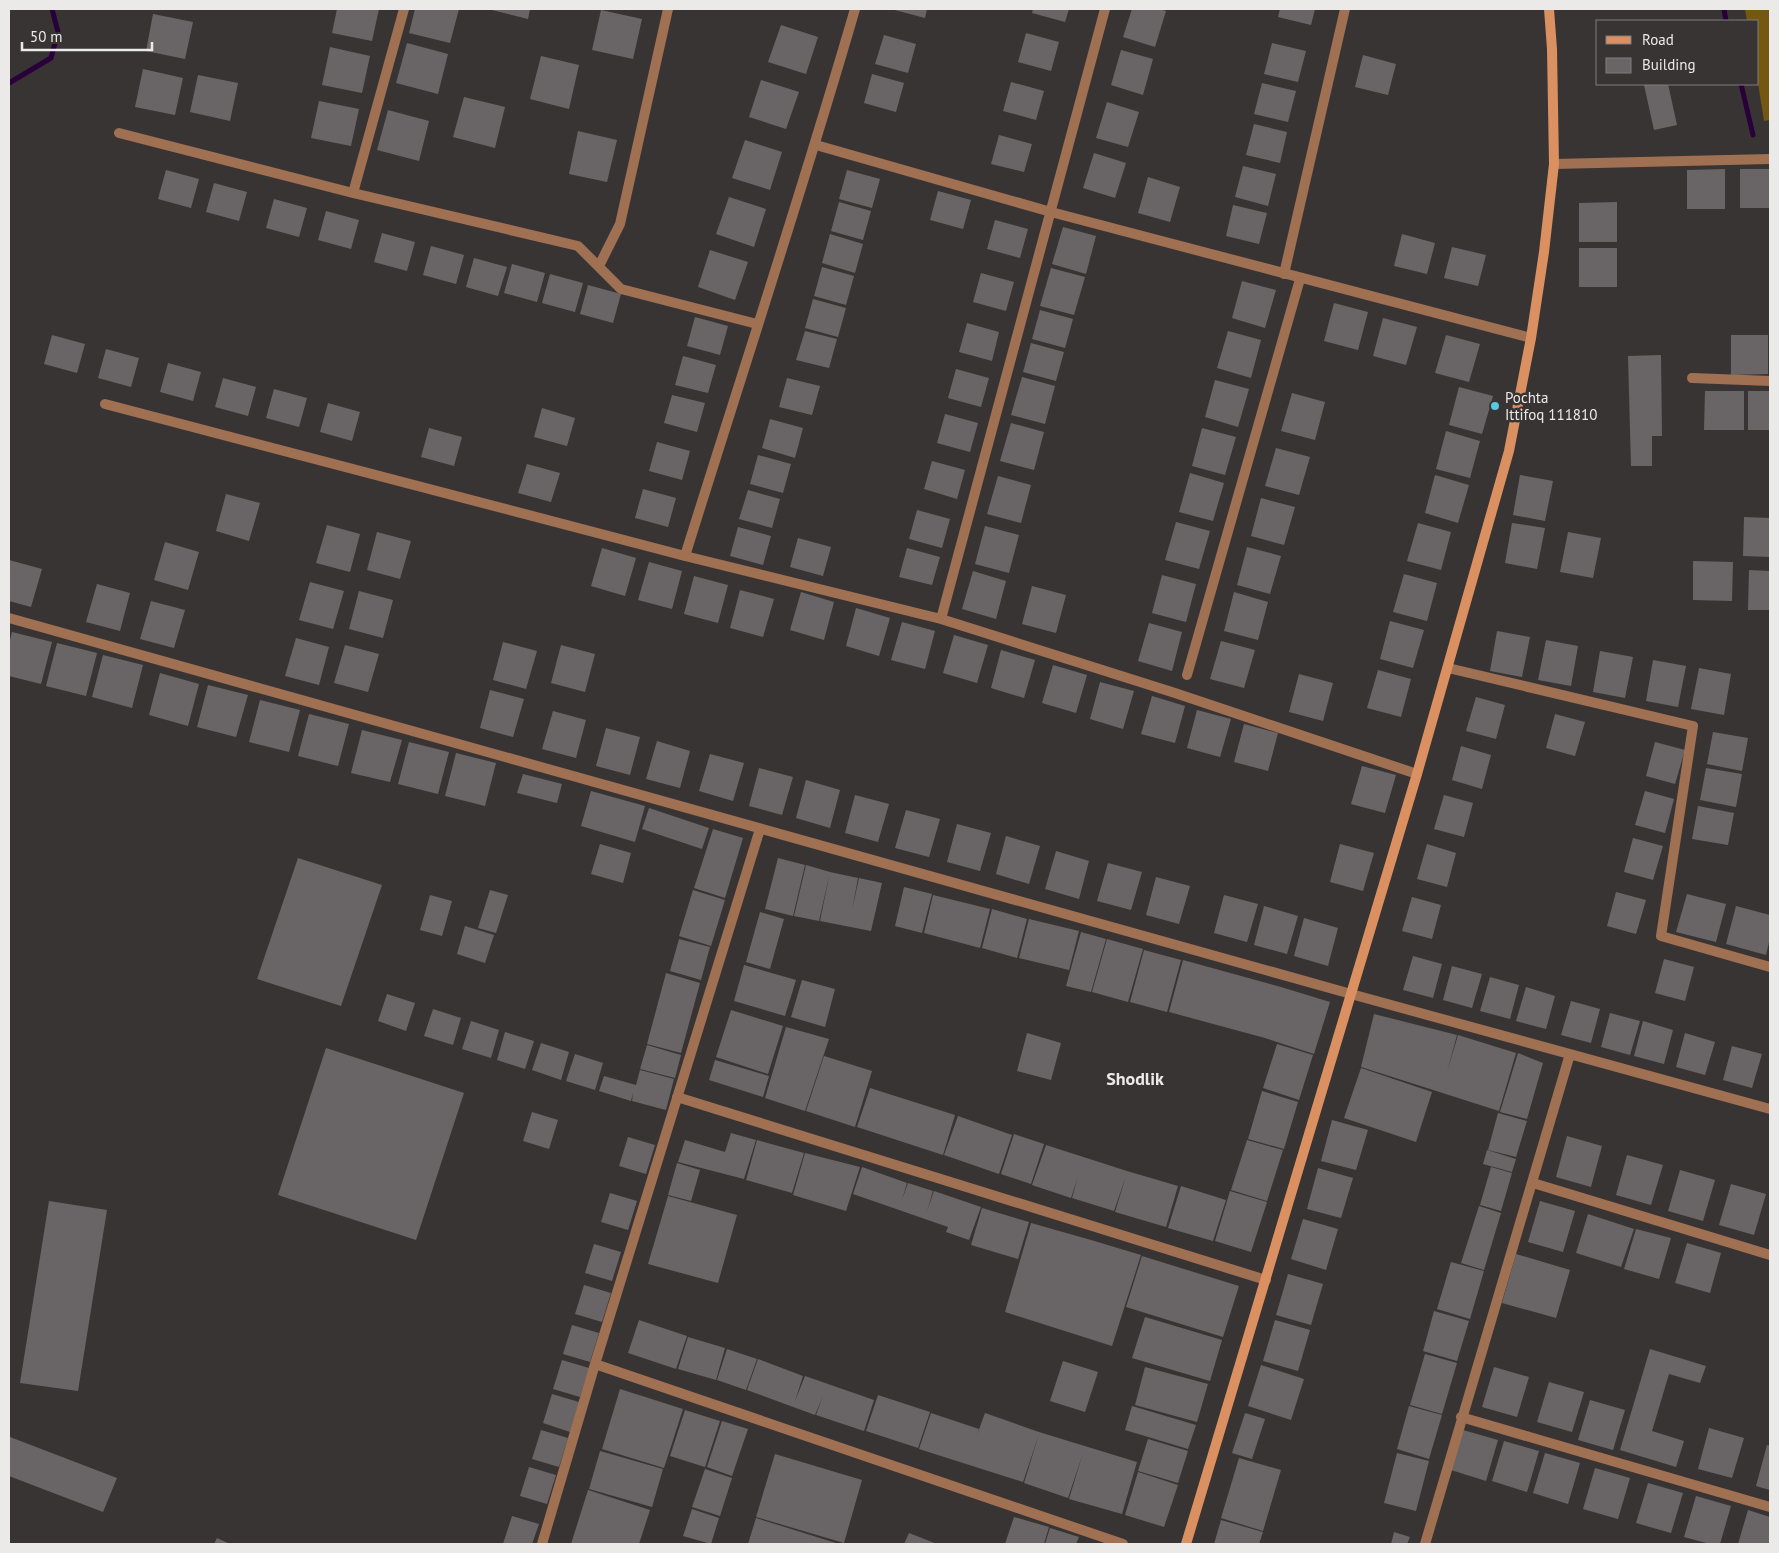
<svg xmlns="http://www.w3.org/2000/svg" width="1779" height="1553" font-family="'PT Sans',sans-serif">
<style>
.green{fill:#745811}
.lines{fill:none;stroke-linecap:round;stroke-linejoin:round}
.stream{stroke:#28013a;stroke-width:5}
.building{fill:#696567}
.minor{stroke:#a07053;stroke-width:10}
.secondary{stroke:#db9061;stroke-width:10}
.poi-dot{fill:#56c9e0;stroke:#393434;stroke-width:2}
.labels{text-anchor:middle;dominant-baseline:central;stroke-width:5;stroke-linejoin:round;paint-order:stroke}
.poi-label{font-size:15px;fill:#ece9e9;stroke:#393434;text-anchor:start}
.quarter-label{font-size:18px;font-weight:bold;fill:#ece9e9;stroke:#393434}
</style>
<rect width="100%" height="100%" fill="#393434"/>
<path class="green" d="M1745,9h25v111l-6,1 -6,-38v-62h-11z"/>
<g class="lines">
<path class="stream" d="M1724,9l2,12
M9,83l42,-25 7,-26 -6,-23
M1741,84l12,51"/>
</g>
<path class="building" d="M337,9h42l-7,32 -40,-8z
M415,9h44l-9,34 -41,-10z
M488,9h42l-2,10z
M891,9h36l-2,9z
M1033,9h36l-4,13 -33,-9z
M1132,9h27l7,2 -11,36 -32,-10z
M1280,9h35l-4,16 -33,-8z
M601,10l41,9 -9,40 -41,-9z
M153,14l40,8 -8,37 -39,-8z
M781,25l37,12 -12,37 -38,-12z
M1026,33l33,9 -8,29 -33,-9z
M884,35l32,9 -8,29 -33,-9z
M407,43l41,11 -10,40 -42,-11z
M1272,43l34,8 -8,31 -34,-8z
M330,47l40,9 -8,37 -40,-8z
M1121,50l32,9 -10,36 -32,-10z
M1363,55l33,9 -8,31 -33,-8z
M541,56l38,9 -10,44 -39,-10z
M143,69l40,9 -8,37 -40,-8z
M872,74l32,9 -8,29 -32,-9z
M198,75l40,8 -8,38 -40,-9z
M761,80l38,12 -13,37 -37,-12z
M1011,82l33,9 -8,29 -33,-9z
M1262,83l34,8 -8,31 -34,-8z
M1650,84h18l9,41 -23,5 -10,-45z
M464,97l41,10 -10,41 -42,-11z
M319,101l40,8 -8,37 -40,-8z
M1107,102l32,10 -11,35 -32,-9z
M388,110l41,11 -10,40 -42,-11z
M1254,124l33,8 -7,31 -34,-8z
M578,131l39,9 -10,42 -38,-8z
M999,135l33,9 -8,28 -33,-8z
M745,140l37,12 -12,38 -38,-12z
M1094,153l32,10 -11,35 -32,-10z
M1243,166l33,8 -8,32 -33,-9z
M1725,169v40h-38v-39z
M1740,169h30v39h-30z
M166,170l33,9 -8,29 -33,-9z
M847,170l33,9 -8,29 -33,-9z
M1148,177l32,10 -10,35 -32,-9z
M214,183l33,9 -8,29 -33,-9z
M938,191l33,9 -8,29 -33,-9z
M729,197l37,12 -12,38 -38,-13z
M274,199l33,9 -8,29 -33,-9z
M839,202l32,9 -8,29 -32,-9z
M1617,202v40h-38v-39z
M1233,205l34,8 -8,31 -33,-8z
M326,211l33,9 -8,29 -33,-9z
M995,220l33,9 -8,29 -33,-9z
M1063,227l33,9 -10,38 -34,-10z
M382,233l33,9 -8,29 -33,-9z
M830,234l33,10 -8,29 -33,-10z
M1402,234l33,9 -8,31 -33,-8z
M431,246l33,9 -8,29 -33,-9z
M1452,247l34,8 -8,31 -34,-8z
M1579,248h38v39h-38z
M710,250l38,12 -13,38 -37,-13z
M474,258l33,9 -9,29 -32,-9z
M512,264l33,9 -8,29 -33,-9z
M822,267l32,9 -8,29 -32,-9z
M1051,268l34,9 -11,38 -34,-9z
M981,273l33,9 -8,29 -33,-9z
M550,274l33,9 -8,29 -33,-9z
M1242,281l34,9 -11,38 -33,-10z
M588,285l33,9 -8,29 -33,-9z
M813,299l33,9 -8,29 -33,-9z
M1334,303l34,9 -10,38 -34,-9z
M1040,310l33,9 -8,29 -33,-9z
M695,317l33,9 -8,29 -33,-9z
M1383,318l34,9 -11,38 -33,-9z
M967,323l32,9 -7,29 -33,-9z
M805,331l32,8 -8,29 -33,-8z
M1228,331l33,9 -10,38 -34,-10z
M52,335l33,9 -8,29 -33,-9z
M1446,335l34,9 -11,38 -34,-9z
M1731,335h37v39l-37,1z
M1031,343l33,9 -8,29 -33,-9z
M106,349l33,9 -8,29 -33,-9z
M1661,355l1,81h-10v30h-21l-3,-110z
M683,356l33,9 -8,28 -33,-8z
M168,363l33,9 -8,29 -33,-9z
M956,369l33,9 -8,29 -33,-9z
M1022,377l33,9 -10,38 -34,-9z
M223,378l33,9 -8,29 -33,-9z
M787,378l33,8 -8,29 -33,-8z
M1215,380l34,9 -11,38 -33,-10z
M1459,387l34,9 -11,38 -33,-9z
M274,389l33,9 -8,29 -33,-9z
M1705,391h39v39h-40z
M1748,391h22v39h-22z
M1292,393l33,9 -10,38 -34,-9z
M672,395l33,8 -8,29 -33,-9z
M328,403l32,9 -8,29 -32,-9z
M542,408l33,10 -8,28 -33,-9z
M945,414l33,9 -8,29 -33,-9z
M770,419l33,9 -8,30 -33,-10z
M1011,423l33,9 -10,38 -34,-9z
M429,428l33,9 -8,29 -33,-9z
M1202,428l34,9 -11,38 -33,-9z
M1446,431l34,10 -10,37 -34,-9z
M657,442l33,9 -8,29 -33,-9z
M1276,448l34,9 -11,38 -34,-9z
M758,455l33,9 -8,29 -33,-9z
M932,461l33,9 -8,29 -33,-10z
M527,464l33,9 -9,29 -33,-9z
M1190,473l34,10 -11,38 -34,-9z
M1435,475l34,10 -11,38 -33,-10z
M1520,475l33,6 -8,40 -32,-6z
M998,476l33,9 -10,38 -34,-9z
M643,489l33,9 -8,29 -33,-9z
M748,490l32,9 -8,29 -33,-9z
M226,494l34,9 -11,38 -33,-10z
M1261,498l34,9 -11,38 -33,-9z
M917,510l33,9 -8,29 -33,-9z
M1744,517l26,1v39l-27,-1z
M1176,522l34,9 -11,38 -34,-9z
M1418,523l33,9 -10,38 -34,-9z
M1512,523l33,5 -8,41 -32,-6z
M327,525l33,9 -10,38 -34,-9z
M985,526l34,9 -10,38 -34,-9z
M738,527l33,9 -8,29 -33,-9z
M377,532l34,9 -11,38 -33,-9z
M1568,532l33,6 -8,40 -33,-6z
M798,538l33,9 -8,29 -33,-9z
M165,542l34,10 -11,38 -34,-10z
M1247,547l34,9 -11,38 -33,-9z
M602,548l34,10 -11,38 -34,-10z
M907,548l33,9 -8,28 -33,-8z
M9,560l33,9 -11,38 -22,-6z
M1693,561l40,1 -1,39 -39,-1z
M649,562l33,9 -10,38 -34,-9z
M1749,570l21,1v39h-22z
M973,571l33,10 -10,38 -34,-10z
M1404,574l33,9 -10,38 -34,-9z
M1162,575l34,9 -10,38 -34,-9z
M694,576l34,9 -10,38 -34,-9z
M310,582l34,9 -11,38 -34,-9z
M97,584l33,9 -10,38 -34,-9z
M1032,586l34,9 -10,38 -34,-9z
M740,590l34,9 -11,38 -33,-9z
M359,591l34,9 -10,38 -34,-9z
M801,592l33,10 -10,38 -34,-10z
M1234,592l34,10 -10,38 -34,-9z
M151,601l34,9 -11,38 -34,-9z
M856,608l34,10 -11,38 -33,-10z
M1390,621l34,9 -11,38 -33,-9z
M902,622l33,9 -10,38 -34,-9z
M1149,623l33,9 -10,39 -34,-10z
M1497,631l33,6 -8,40 -32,-6z
M12,632l40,10 -11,42 -32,-8v-32z
M954,635l34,10 -11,38 -34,-10z
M296,638l33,9 -10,38 -34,-9z
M1546,640l32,6 -7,40 -33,-6z
M1221,641l34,9 -11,38 -34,-9z
M503,642l34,9 -11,38 -33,-9z
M57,643l40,10 -11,43 -40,-10z
M345,645l34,9 -11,38 -34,-9z
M561,645l34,9 -10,38 -34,-9z
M1001,650l34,10 -11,38 -33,-10z
M1600,651l33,6 -8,41 -32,-6z
M103,655l40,10 -11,43 -40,-11z
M1653,660l33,6 -8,41 -32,-6z
M1053,665l34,10 -11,38 -34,-10z
M1699,668l32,6 -7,41 -33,-6z
M1378,670l33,9 -10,38 -34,-9z
M160,673l39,11 -11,42 -39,-11z
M1299,674l34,9 -10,38 -34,-9z
M1100,682l34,9 -11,38 -33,-10z
M208,685l40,10 -12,42 -39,-10z
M490,690l34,9 -11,38 -33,-9z
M1152,696l33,10 -10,37 -34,-9z
M1476,697l29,8 -9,34 -30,-8z
M260,700l40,10 -11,42 -40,-10z
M1197,710l34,9 -11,38 -33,-9z
M553,711l33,9 -10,38 -34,-9z
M309,714l40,10 -11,42 -40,-10z
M1555,714l30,8 -10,34 -29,-8z
M1244,724l34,9 -10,38 -34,-9z
M606,728l34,9 -10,38 -34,-9z
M362,730l40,10 -12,42 -39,-9z
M1713,732l35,6 -6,33 -35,-7z
M657,741l33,10 -10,37 -34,-9z
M409,742l40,10 -11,42 -40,-10z
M1655,742l30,8 -10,34 -29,-8z
M1461,746l30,9 -9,34 -30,-9z
M456,753l40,10 -11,43 -40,-10z
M710,754l34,9 -11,38 -34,-10z
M1362,766l34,9 -11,38 -34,-9z
M759,768l34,9 -11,38 -33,-9z
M1706,768l36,6 -6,33 -36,-7z
M523,774l39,10 -5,19 -40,-10z
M806,780l34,10 -10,38 -34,-10z
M591,791l54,15 -10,36 -54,-16z
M1645,791l29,8 -9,34 -30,-8z
M855,795l34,9 -11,38 -33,-9z
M1444,795l29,8 -9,34 -30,-8z
M1698,806l36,7 -6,32 -36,-6z
M649,808l60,20 -7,21 -60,-20z
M906,810l34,9 -11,38 -34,-9z
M957,824l34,9 -11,38 -33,-9z
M713,829l30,9 -18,60 -31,-10z
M1006,836l34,10 -11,38 -33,-10z
M1633,838l30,8 -10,34 -29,-8z
M600,844l31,9 -8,30 -32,-9z
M1340,844l34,9 -11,38 -33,-9z
M1427,844l29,9 -9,34 -30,-8z
M1056,851l33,10 -10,38 -34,-10z
M298,858l84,27 -41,121 -84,-27z
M778,858l27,7 -12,51 -28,-7z
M1108,863l34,9 -11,38 -34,-9z
M806,865l24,7 -11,49 -25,-5z
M830,872l28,6 -6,32 7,-32 23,5 -11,48 -51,-10z
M1156,877l34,9 -11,38 -33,-9z
M904,887l28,7 -10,39 -27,-7z
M490,890l18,5 -12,38 -18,-5z
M693,890l32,10 -14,46 -32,-10z
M1616,892l30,8 -10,34 -29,-8z
M1687,894l39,10 -10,38 -40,-10z
M430,895l22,6 -10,35 -22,-6z
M933,895l57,14 -10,39 -56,-15z
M1224,895l34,9 -11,38 -33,-9z
M1412,897l29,8 -9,34 -30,-8z
M1264,906l34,10 -11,38 -33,-9z
M1736,906l34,9v23l-4,17 -40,-11z
M992,909l35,10 -10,39 -35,-10z
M760,912l24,7 -14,50 -24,-7z
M1304,918l34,10 -10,38 -34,-10z
M1029,919l50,12 -10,39 -50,-12z
M465,926l29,9 -9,28 -28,-9z
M1081,932l25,7 -15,53 -25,-6z
M679,939l31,8 -9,33 -31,-9z
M1107,939l36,10 -15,53 -36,-10z
M1144,950l37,10 -14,52 -37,-10z
M1413,956l29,8 -9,34 -30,-8z
M1664,959l30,8 -9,34 -30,-8z
M1183,960l98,27 49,15 -16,52 -49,-16 -96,-26z
M744,965l52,15 -11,36 -51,-15z
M1452,966l30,8 -10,34 -29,-8z
M666,973l34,10 -19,70 -34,-9z
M1490,977l29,8 -9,34 -30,-8z
M802,980l33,9 -10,38 -34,-10z
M1526,987l29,9 -9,33 -30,-8z
M387,994l28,9 -9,28 -28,-10z
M1571,1001l29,8 -9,34 -30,-8z
M433,1009l28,9 -8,27 -29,-9z
M731,1010l52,16 -15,48 -52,-17z
M1610,1013l30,8 -10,34 -29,-8z
M1374,1014l83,21 -10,37 11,-37 58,18 -17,58 -138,-44z
M471,1021l28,9 -8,28 -29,-9z
M1643,1021l30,9 -9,34 -30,-8z
M786,1027l43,12 -24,72 -40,-13z
M505,1032l29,9 -9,28 -28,-9z
M1027,1033l34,10 -10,37 -34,-9z
M1685,1033l30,9 -10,33 -29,-8z
M541,1043l28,9 -8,28 -29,-10z
M1277,1044l36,11 -14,45 -36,-12z
M647,1045l34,10 -6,23 -35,-9z
M1732,1046l30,8 -10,34 -29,-8z
M326,1048l138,45 -48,147 -138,-45z
M1518,1053l25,10 -16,56 -27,-7z
M575,1054l28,9 -8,27 -29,-9z
M824,1056l48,15 -17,56 -49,-16z
M715,1060l54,16 -6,21 -54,-17z
M1361,1068l71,24 -16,50 -72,-24z
M640,1070l34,9 -8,31 -34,-9 1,-8 -2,8 -32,-10 5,-15 32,9z
M870,1088l85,27 -12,40 -86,-28z
M1262,1091l36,11 -14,47 -36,-10z
M532,1112l26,8 -9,29 -26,-8z
M1498,1113l29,8 -11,36 -28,-7z
M958,1116l54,19 -13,39 -55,-19z
M1332,1120l36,10 -12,40 -35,-9z
M731,1133l25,7 -12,39 -66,-17 7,-22 40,12z
M1014,1134l30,10 -13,40 -30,-10z
M1567,1136l35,10 -11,41 -35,-10z
M628,1137l27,8 -9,29 -27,-8z
M757,1140l47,13 -12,40 -46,-13z
M1247,1140l36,10 -16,51 -36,-11z
M1046,1145l81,26 51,15 -12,41 -51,-15 11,-36 -12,35 -42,-13 6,-21 -7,21 -39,-13z
M1487,1150l29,9 -4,13 -29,-8z
M805,1153l55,14 -14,44 -53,-16z
M1627,1155l36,10 -12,40 -35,-10z
M677,1163l23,7 -9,31 -23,-6z
M862,1167l45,16 -5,17 6,-17 25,8 -6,20 7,-20 47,16 -12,33 -23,-8 2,-5 -95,-33z
M1491,1167l21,6 -11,38 -21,-6z
M1318,1168l35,10 -12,40 -34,-9z
M1680,1170l35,10 -12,41 -35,-10z
M1731,1184l35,10 -12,41 -35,-10z
M1181,1186l45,14 -13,41 -45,-13z
M1230,1191l37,11 -16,50 -36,-11z
M610,1193l27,8 -9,29 -27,-8z
M668,1196l69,19 -19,68 -70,-19z
M49,1201l58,9 -29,181 -58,-8z
M1540,1201l35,10 -12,41 -35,-10z
M1479,1206l22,7 -17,57 -23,-7z
M982,1208l47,14 -11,37 -47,-14z
M1588,1214l46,15 -13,38 -45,-14z
M1303,1219l35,10 -12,41 -35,-11z
M1031,1223l60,17 -9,31 9,-31 50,15 -29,91 -107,-34z
M1636,1229l35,9 -12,41 -35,-10z
M1687,1243l34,10 -11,40 -35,-10z
M594,1244l27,8 -9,29 -27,-8z
M1516,1254l54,16 -14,48 -54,-15z
M1142,1256l97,30 -16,51 -97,-30z
M1451,1262l33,9 -14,48 -33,-10z
M1288,1274l35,10 -12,41 -35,-10z
M584,1285l27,8 -9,29 -27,-8z
M1434,1311l35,10 -12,40 -34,-10z
M1145,1317l77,23 -12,41 -78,-23z
M639,1320l48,16 -11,33 -48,-16z
M1275,1320l35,10 -12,41 -35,-10z
M572,1325l27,8 -9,29 -27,-8z
M688,1337l37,11 -9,32 -38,-11z
M727,1349l30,10 -11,31 -29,-10z
M1650,1349l56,17 -6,17 -31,-9 -17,57 32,10 -8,26 -56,-17z
M1425,1354l32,9 -15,51 -32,-9z
M758,1359l45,17 -8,25 10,-25 69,24 -10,31 -48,-16 7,-19 -8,19 -68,-25z
M562,1360l27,8 -9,29 -27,-8z
M1063,1361l35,11 -13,40 -35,-11z
M1261,1365l43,14 -13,41 -43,-14z
M1145,1367l63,17 -11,38 -62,-17z
M1494,1367l35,10 -12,40 -35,-10z
M1549,1382l35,10 -12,40 -35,-10z
M620,1389l63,20 -19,59 -62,-19z
M552,1394l27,8 -9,30 -27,-9z
M878,1395l52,17 -12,36 -52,-17z
M1590,1400l35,10 -12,40 -35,-10z
M1132,1406l64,19 -8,24 -63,-19z
M1409,1406l33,9 -13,44 -32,-10z
M685,1410l35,11 -15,46 -35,-11z
M931,1413l48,16 -2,6 8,-22 54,19 98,30 -15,52 -53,-15 14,-46 -15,45 -44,-15 15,-49 -16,48 -104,-33z
M1245,1413l20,6 -13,40 -20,-6z
M722,1421l26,8 -16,47 -25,-9z
M1709,1428l35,10 -12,40 -34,-9z
M541,1430l27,8 -9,29 -27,-8z
M1463,1430l35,10 -12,41 -35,-11z
M10,1437l107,41 -14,34 -94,-36z
M1148,1439l40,12 -10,32 -40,-12z
M1504,1441l35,10 -12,41 -35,-11z
M1767,1445l3,1v44l-14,-4z
M600,1451l63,18 -11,38 -63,-18z
M1397,1453l32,8 -13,50 -32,-8z
M1545,1453l35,10 -12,41 -35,-11z
M775,1454l87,26 -18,63 -88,-26z
M1239,1458l42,12 -18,61 -42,-13z
M529,1467l27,8 -9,29 -27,-8z
M1595,1468l35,10 -12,41 -35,-10z
M705,1469l27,9 -12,38 -28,-9z
M1138,1472l40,13 -14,42 -39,-12z
M1648,1483l35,10 -12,40 -35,-10z
M588,1490l62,20 -11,34h-68z
M1696,1496l35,10 -11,38h-10l-26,-7z
M692,1509l27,9 -8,26 -28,-8z
M1748,1510l22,7v27h-32z
M512,1516l27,8 -7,20h-29z
M1014,1517l35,10 -5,17h-39z
M756,1518l83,26h-91z
M1221,1520l42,12 -4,12h-45z
M1050,1528l29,9 -3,7h-31z
M1394,1532l16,5 -3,7h-16z
M909,1533l28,11h-33z
M217,1538l13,6h-16z"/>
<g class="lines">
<path class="minor" d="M119,133l234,60 225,53 43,43 136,35
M816,145l235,67 480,126
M1554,164l216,-5
M353,193l51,-184
M599,266l21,-42 48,-215
M1284,274l61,-265
M1692,378l78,3
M105,404l580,152 256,63 234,74 242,81
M685,556c57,-183 117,-364 170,-547
M9,618l1342,376 419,115
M941,619l164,-610
M1448,668l245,58 -32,210 109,31
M1187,675l113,-396
M677,1097l589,183
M1533,1183l237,72
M595,1364l528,180
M1461,1417l309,90
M542,1544l53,-180 165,-535
M1425,1544l145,-490"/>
<path class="secondary" d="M1186,1544l231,-770 92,-323 22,-113 13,-86 10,-88 -2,-115 -3,-40"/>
</g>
<circle class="poi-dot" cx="1495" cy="406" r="5"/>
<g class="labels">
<g class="poi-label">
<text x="1505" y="397">Pochta<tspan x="1505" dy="17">Ittifoq 111810</tspan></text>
</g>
<g class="quarter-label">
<text x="1135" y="1078">Shodlik</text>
</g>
</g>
<rect width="1779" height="1553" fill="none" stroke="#ece9e9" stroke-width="20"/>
<rect x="1596" y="20" width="162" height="65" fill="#393434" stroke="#817c7c"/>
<rect x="1606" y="36" width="25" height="8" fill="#db9061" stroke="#817c7c"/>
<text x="1642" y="45" font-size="15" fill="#ece9e9">Road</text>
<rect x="1606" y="58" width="25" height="15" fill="#696567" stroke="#817c7c"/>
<text x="1642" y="70" font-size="15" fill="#ece9e9">Building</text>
<path d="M22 42v8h130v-8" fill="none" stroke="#ece9e9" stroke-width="2.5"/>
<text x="30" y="42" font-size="15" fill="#ece9e9" stroke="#393434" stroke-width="4" paint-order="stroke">50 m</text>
</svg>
